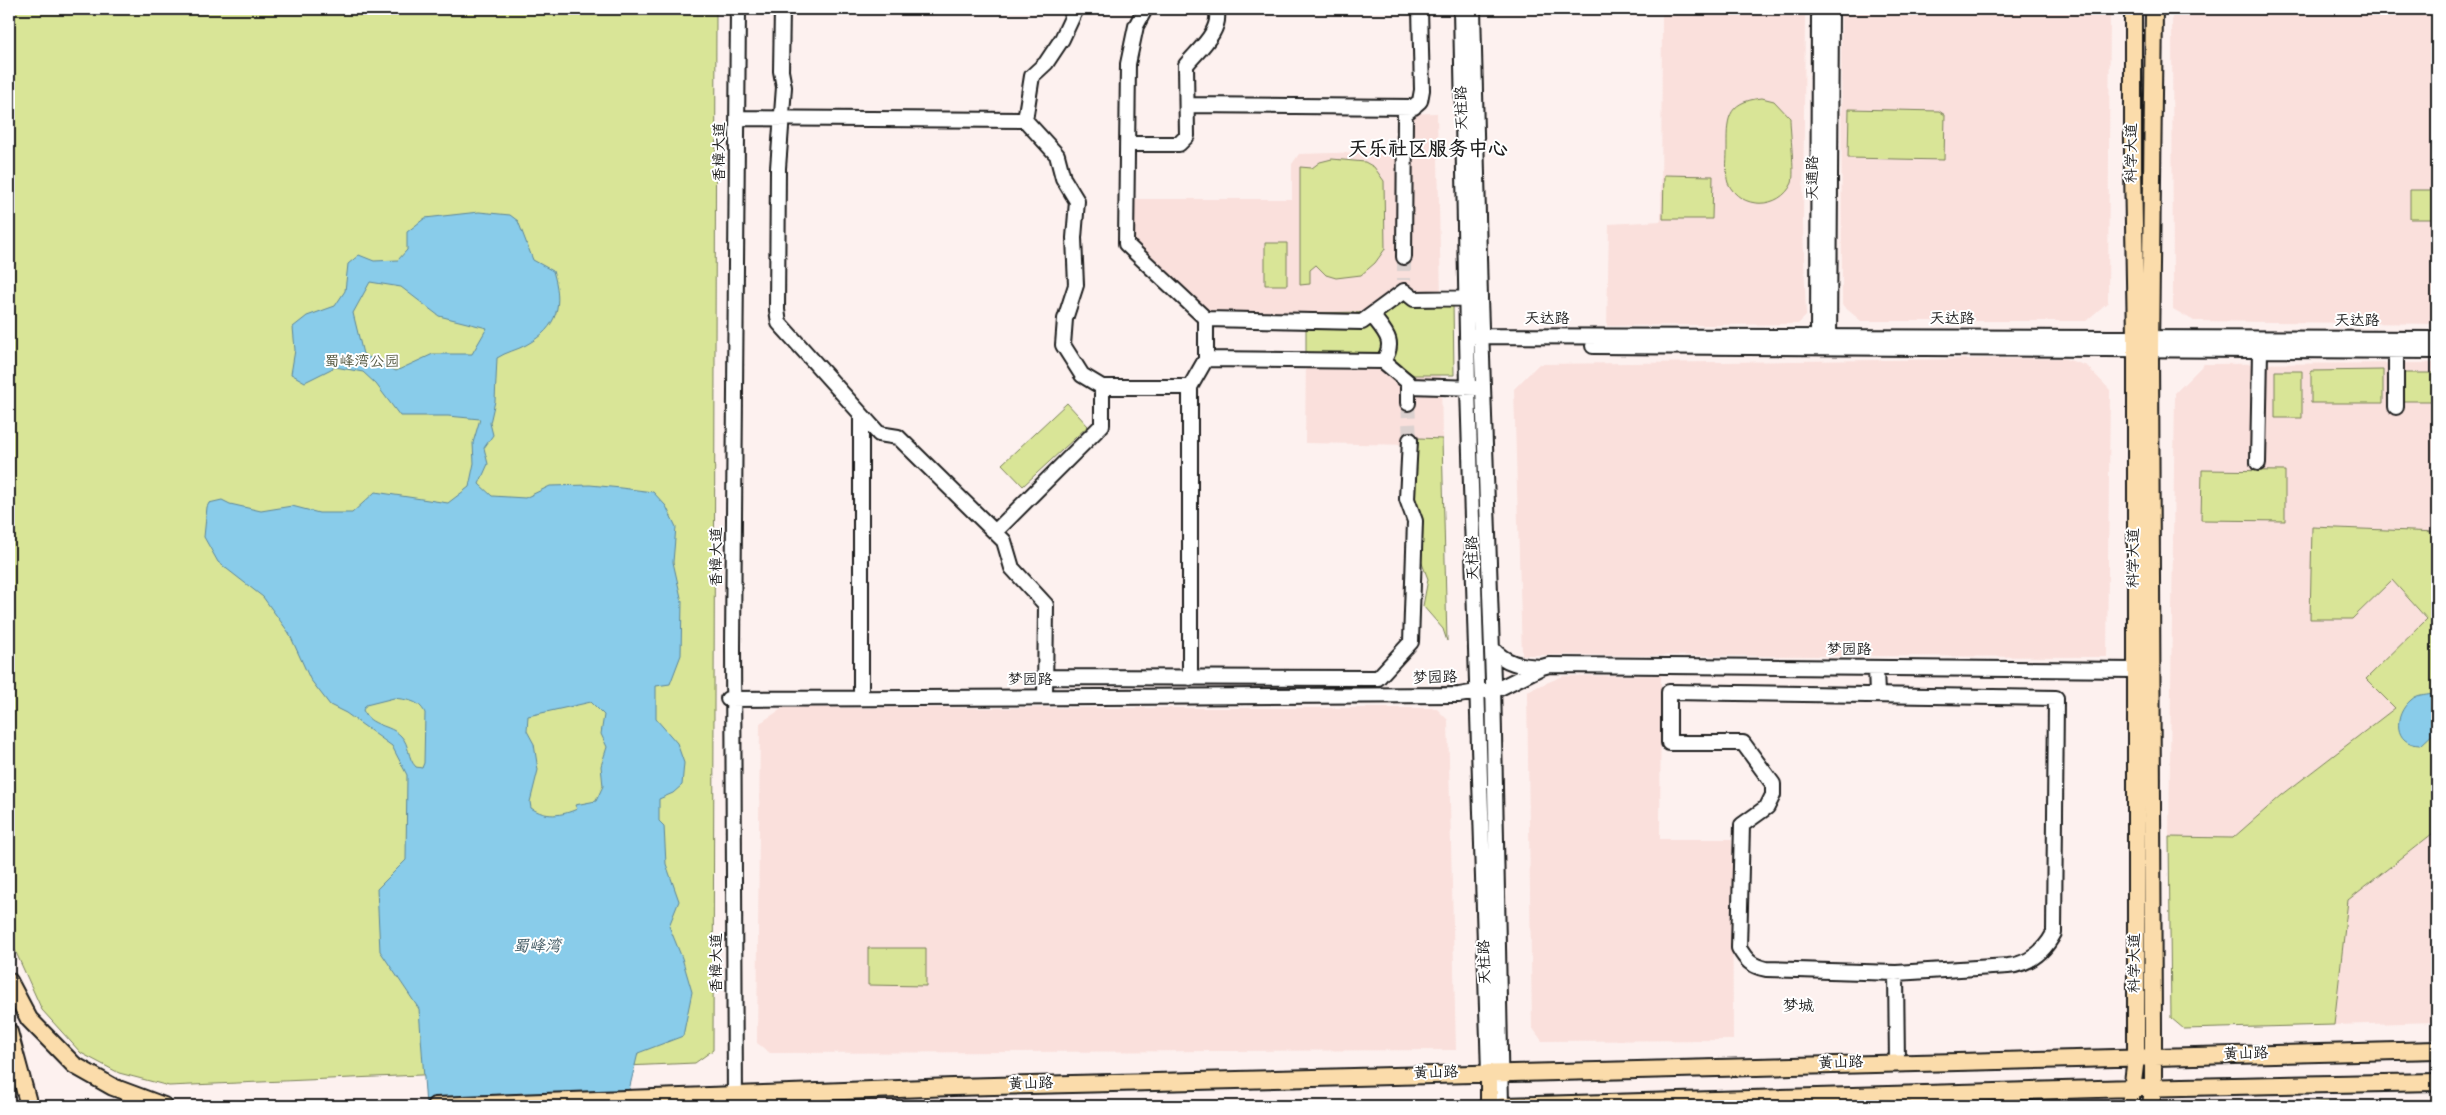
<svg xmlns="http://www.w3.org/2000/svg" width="2446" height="1115" font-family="Dekko,'LXGW WenKai TC',sans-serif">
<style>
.built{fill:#fae0dc}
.green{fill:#d9e597;stroke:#7a805a}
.water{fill:#89ccea;stroke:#5d8698;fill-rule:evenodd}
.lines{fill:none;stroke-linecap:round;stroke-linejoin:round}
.minor-tunnel{stroke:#dbd1cf;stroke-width:14;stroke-dasharray:14 7;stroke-linecap:butt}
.minor-casing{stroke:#1c1c1c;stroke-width:18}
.major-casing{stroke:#1c1c1c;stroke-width:20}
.minor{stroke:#fff;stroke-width:14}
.major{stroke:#fbdcab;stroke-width:16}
.labels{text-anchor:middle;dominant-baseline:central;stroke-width:4;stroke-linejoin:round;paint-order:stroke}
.street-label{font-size:15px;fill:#1c1c1c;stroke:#fff}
.park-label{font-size:15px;fill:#555841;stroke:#fff}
.water-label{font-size:16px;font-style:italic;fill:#425a64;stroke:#fff}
.neighbourhood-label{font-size:16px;fill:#1c1c1c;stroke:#fff}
.district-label{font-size:20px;font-weight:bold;fill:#1c1c1c;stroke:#fff}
</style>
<rect width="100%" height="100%" fill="#fdf1ef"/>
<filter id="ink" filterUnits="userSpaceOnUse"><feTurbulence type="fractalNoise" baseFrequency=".02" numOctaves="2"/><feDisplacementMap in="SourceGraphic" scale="10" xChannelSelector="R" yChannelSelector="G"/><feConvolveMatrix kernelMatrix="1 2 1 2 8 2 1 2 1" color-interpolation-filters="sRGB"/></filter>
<g filter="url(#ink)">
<path class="built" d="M1658,9h4l143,5 -2,209 3,93 -8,8 -191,2 2,-102 52,-3 1,-212z
M1841,9h269l-2,293 -22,19h-225l-19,-16z
M2172,9h265v315l-243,-3 -21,-12z
M1437,113l4,183 -80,17h-152l-75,-73 1,-41h157v-35l7,-10 102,-3 -1,-37z
M1306,356l85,1 9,10 14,7h27l1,65 -23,-1 -5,7 -109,-2z
M2063,358l24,8 23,24 -3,267 -585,-2 -8,-266 25,-25z
M2437,363v169l-124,-5 39,92 40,-39 35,40 -60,59 28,29 -113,87 -49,43 -64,-1 6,-444 29,-29z
M1661,675l-1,164h72l1,201 -191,1 -10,-14 -5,-336 36,-15z
M783,708h653l12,12 8,330 -686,3 -13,-10 3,-320z
M2437,830v192l-103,3 14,-125z
M2437,1099v7h-101l2,-5z"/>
<path class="green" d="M9,9h707l-3,1041 -18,13 -526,23 -50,-13 -38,-20 -39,-43 -33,-73z
M1762,98l12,3 16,17c0,12 5,56 2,65 -12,27 -52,27 -64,0 -3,-9 -1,-22 -1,-31 0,-32 -2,-50 35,-54z
M1849,109l90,2 6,4 -1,45 -96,-2z
M1332,159l33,3 9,5 10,14 1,68 -10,14 -14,12 -25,3 -10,-3 -10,-10 -6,5v14l-10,1v-118l12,1 8,-6z
M1664,175l49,1 -1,43h-49z
M2410,190h27v29h-27z
M1265,243h22v42h-22z
M1386,296l67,5 1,74h-40l-14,-9 -9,-9 -85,-1v-43l61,-1z
M2383,370v33h-72v-32z
M2275,371h27v47h-27z
M2402,373h35v28h-35z
M1067,403l21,23 -65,60 -21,-22z
M1419,438l23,1 5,202 -4,-12 -20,-23 5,-27 -8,-21 2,-23 -7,-36 1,-58z
M2202,470l83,1v50l-84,-1z
M2312,527l125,5v298l-89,70 -14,125 -150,4 -13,-11 -2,-181 64,1 49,-43 113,-87 -29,-29 61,-60 -35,-39 -40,39h-42z
M868,948h58v38l-58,-1z
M2338,1101l-2,5h-87z"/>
<path class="water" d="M479,212l31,3 8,6 15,39 20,11c10,33 6,56 -27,74 -9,5 -20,7 -29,13l-2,43 -5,22 3,12 -9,13 4,16 -9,20 13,12 33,2 25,-12 40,-1 31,3 32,4 13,14 10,21 -3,35 9,40 -1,53 -11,29 -14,2v33l21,24 7,20 -2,22 -9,8 -14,6v22l5,5 2,38 13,37 -10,25 13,32 10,34 -9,44 -45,17 -9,37 1,16h-204l-7,-97 -39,-58 -3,-62 29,-29 1,-85 -15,-29 -46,-33 -16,-8 -20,-26 -21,-46 -26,-36 -45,-35 -14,-25 3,-30 2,-4 13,-3 8,4 31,7 31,-5 27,7h33l23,-21 73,11 21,-16 5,-24 -1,-20 7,-24 -32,-3h-48l-24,-32 -13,-12 -28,-5 -30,15 -14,-8 4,-24 -2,-23 14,-11 28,-10 10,-15 3,-27 11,-9 15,6 24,-1 9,-10v-18l18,-14zM370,282l31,5 38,29 48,12 -15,26h-39l-37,17 -33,-17 -10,-41zM394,698c13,2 25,2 31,15l-1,50 -2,5 -6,-1c-9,-9 -6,-22 -15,-31 -11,-12 -31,-9 -38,-26l3,-5zM591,702l13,13 -3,19 6,13 -6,19 2,20 -7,15 -21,4 2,4c-16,7 -31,9 -46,-1l-1,-6 8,-32 -4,-26 -7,-13 1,-15z
M2437,587v53c-6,-8 -6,-44 0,-53z
M2437,692v38l-16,15c-28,0 -28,-30 -10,-45 7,-7 17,-5 26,-8z"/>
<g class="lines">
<path class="minor-tunnel" d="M1404,257v23
M1408,403l2,37"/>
<g class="minor-casing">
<path id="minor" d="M782,9l-1,62 3,16 -6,81 -1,142 2,13 100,111 19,3 106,104 8,27 34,37 -1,92
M1461,9l7,379 21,685
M1473,9l7,289 13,383 8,425
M1187,105l227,2
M738,118l287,2 32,35 6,23 14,23 -3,37 2,47 -11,34 -2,26 19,30 20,12h88l16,-28v-40l-80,-75 2,-180 8,-38 9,-17
M1025,120l7,-44 14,-13 16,-24 14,-30
M1127,144h52l8,-8 -1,-71c13,-16 37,-35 30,-56
M1404,257l1,-143 15,-13 2,-11 -2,-81
M1404,291l10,8 62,-1
M1372,315c12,16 25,26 11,46
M1206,319l156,3 42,-31
M1473,336l964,3
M1818,345l1,-336
M1829,345l2,-336
M1593,346l844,5
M2396,351v56
M1206,359l177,2 25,21v21
M1409,386l67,2
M1190,387v291
M861,414v284
M2258,463l2,-112
M995,532l107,-107v-38
M1492,648c13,16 29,18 49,19
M1876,668l1,27
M1045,677l333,1 33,-36 4,-121 -8,-22 3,-59
M1669,692l387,6 -2,235c-10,19 -24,31 -46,33l-112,7 -130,-4c-15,-3 -20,-9 -27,-21l3,-123 25,-18 6,-12v-11l-30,-41h-74z
M728,699l731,-4 41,-7 42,-21 7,-2 586,5
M1896,973l1,90
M735,1106l-2,-459 5,-638
M1918,1106v-11"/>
</g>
<g class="major-casing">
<path id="major" d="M9,981l20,38 45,46 39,22 51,19
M9,1032l20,74
M435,1106l518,-19 1484,-37
M1489,1106v-33
M1502,1106l632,-18 303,-6
M2130,1106l6,-48v-721l-3,-169v-159
M2151,1106l2,-18v-55l-3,-683 4,-341"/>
</g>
<use href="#minor" class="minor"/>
<use href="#major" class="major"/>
</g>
</g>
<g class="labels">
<g class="street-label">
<text transform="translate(1463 108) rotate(-91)">天柱路</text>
<text transform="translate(721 152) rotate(-90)">香樟大道</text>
<text transform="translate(2133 153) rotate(-90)">科学大道</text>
<text transform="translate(1814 178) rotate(-90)">天通路</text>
<text x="1547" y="320">天达路</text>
<text x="1952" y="320">天达路</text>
<text x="2357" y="322">天达路</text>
<text transform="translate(718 557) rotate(-90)">香樟大道</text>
<text transform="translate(1474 558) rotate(-92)">天柱路</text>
<text transform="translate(2135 558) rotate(-90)">科学大道</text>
<text x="1849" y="651">梦园路</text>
<text transform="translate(1435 679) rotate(-1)">梦园路</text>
<text x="1030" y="681">梦园路</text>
<text transform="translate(1486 962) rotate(-92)">天柱路</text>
<text transform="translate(718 963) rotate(-90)">香樟大道</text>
<text transform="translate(2136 963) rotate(-90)">科学大道</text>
<text transform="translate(2246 1055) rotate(-2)">黄山路</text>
<text transform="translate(1841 1064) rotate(-2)">黄山路</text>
<text transform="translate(1436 1074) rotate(-2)">黄山路</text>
<text transform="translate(1031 1085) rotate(-2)">黄山路</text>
</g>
<g class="park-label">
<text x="362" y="363">蜀峰湾公园</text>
</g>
<g class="water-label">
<text x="537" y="947">蜀峰湾</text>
</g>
<g class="neighbourhood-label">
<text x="1798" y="1007">梦城</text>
</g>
<g class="district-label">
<text x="1428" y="151">天乐社区服务中心</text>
</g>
</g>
<rect width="2446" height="1115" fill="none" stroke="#fff" stroke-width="30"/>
<rect x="15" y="15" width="2416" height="1085" fill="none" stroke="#1c1c1c" stroke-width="2" filter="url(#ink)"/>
</svg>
